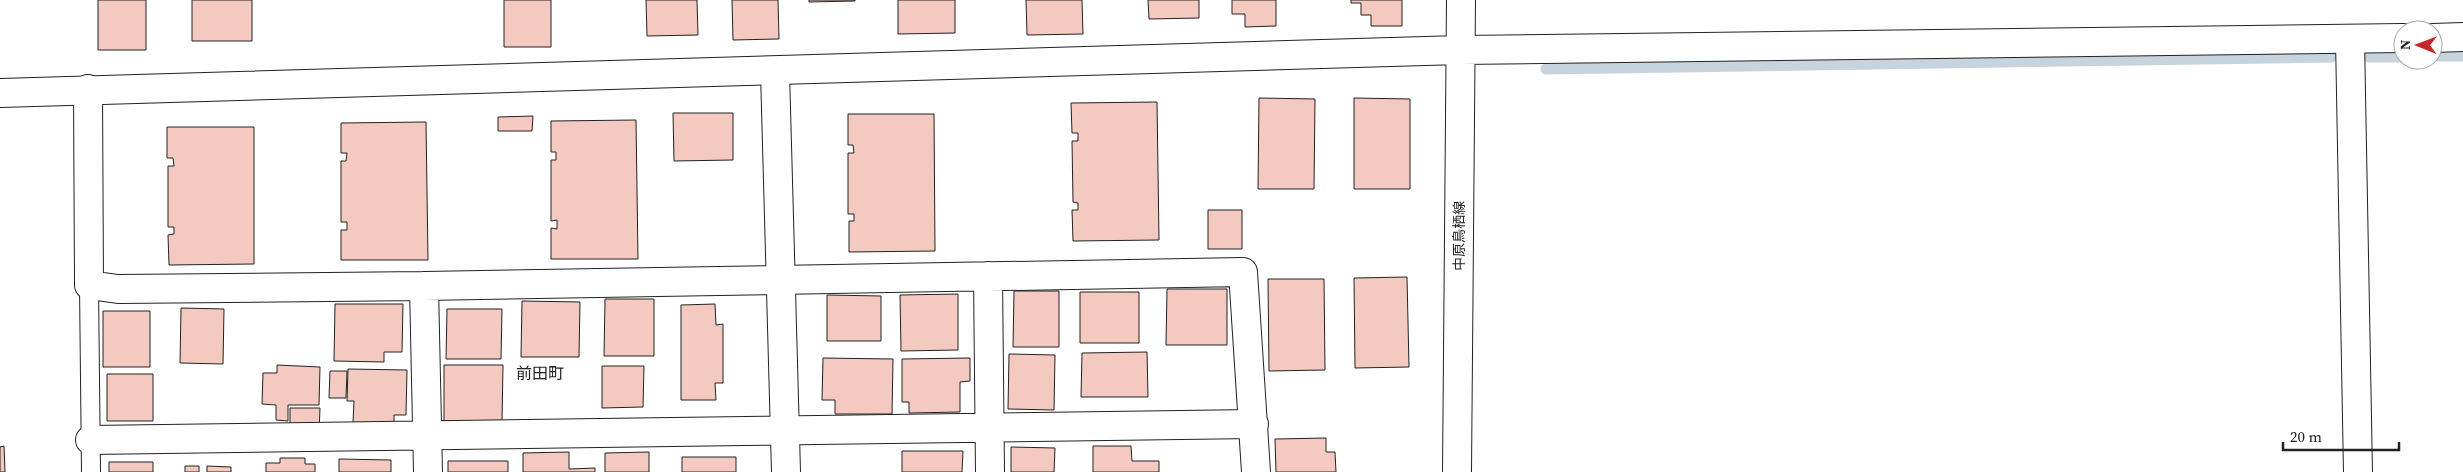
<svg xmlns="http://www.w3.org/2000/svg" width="2463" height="472" font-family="'Source Serif 4','Noto Sans JP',serif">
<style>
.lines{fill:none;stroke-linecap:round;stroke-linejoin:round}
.stream{stroke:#c7d3dd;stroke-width:11}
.building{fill:#f3c9c0;stroke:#222}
.lane-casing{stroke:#222;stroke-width:20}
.street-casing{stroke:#222;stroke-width:30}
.secondary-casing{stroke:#222;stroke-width:30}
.lane{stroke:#fff;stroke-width:18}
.street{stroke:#fff;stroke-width:28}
.secondary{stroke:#fff;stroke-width:28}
.labels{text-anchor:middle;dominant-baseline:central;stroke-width:4;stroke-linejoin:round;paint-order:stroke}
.street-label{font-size:14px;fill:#222;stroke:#fff}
.quarter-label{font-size:16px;fill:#222;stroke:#fff}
</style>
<rect width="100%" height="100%" fill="#fff"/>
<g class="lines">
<path class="stream" d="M2433,56h30
M2369,57h34
M1546,69l786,-12"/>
</g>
<path class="building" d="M98,0h48v50h-48z
M192,0h60v41h-60z
M504,0h47v47h-47z
M646,0h51l1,35 -51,1z
M732,0h46l1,39 -46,1z
M809,0h46v1l-46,1z
M898,0h57v33l-57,1z
M1026,0h56l1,34 -56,1z
M1148,0h51v18l-50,1z
M1232,0h44v26l-31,1v-13h-13z
M1351,0h51v26h-31v-11h-10v-12h-10z
M1259,98l56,1 -1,90h-56z
M1354,98l56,1v90h-56z
M1157,102l2,138 -86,1 -1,-31h6v-7l-5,-1 -1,-61h6v-8h-6l-1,-30z
M673,113h60v47l-59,1z
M848,114h86l1,137 -86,1v-31h5v-7h-6v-61h6l-1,-8h-5z
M533,116l-1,15h-34v-14z
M636,120l2,139h-87v-31l6,1v-9l-6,1v-61h5v-8h-5v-31z
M426,122l2,138h-87v-30h6v-8h-6v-61h5l1,-8h-6v-30z
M167,127h87v137l-85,1 -1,-30 6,-1v-7h-6v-61h6l-1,-8h-6z
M1208,210h34v39h-34z
M1407,277l2,90 -54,1 -1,-90z
M1268,279h56l1,91 -56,1z
M1167,289h60v56h-61z
M1014,291h45v56h-46z
M1080,292h59v51h-59z
M958,294v56l-57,1 -1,-56z
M827,295l54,1v45h-54z
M605,299h49v57h-50z
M522,301l58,1 -1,55h-58z
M335,304h68l-1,48h-18v10l-50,-1z
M715,304l1,21 7,-1v59h-8l1,17h-35v-95z
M181,308l43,1 -1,55 -43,-1z
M447,309h55l-1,50h-55z
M103,311h47v56h-47z
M1147,352l1,45h-67l1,-44z
M1009,354l46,1 -1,55 -46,-1z
M823,358l70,1 -1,55h-57v-14h-13z
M970,358v23l-10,1v30l-51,1v-11h-7v-43z
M277,365l43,2 -1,38h-31v16l-12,-1v-15l-14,-1 1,-31h14z
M444,365h59l-1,56h-58z
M602,366h42l-1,41 -41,1z
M348,369l59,1 -1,45h-12v9l-41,-1 1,-22h-7z
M330,371h17l-1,27h-17z
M107,374h46v47h-46z
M290,408h30l-1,25h-29z
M1326,438v14h9l1,20h-60l-1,-33z
M4,446l1,26h-5v-25z
M1093,446h38l1,15h27v11h-66z
M1011,447l44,1 -1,24h-43z
M902,451h61l-1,21h-60z
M569,452v17l26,-1v4h-72v-19z
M649,452v20h-44v-19z
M682,457h54v15h-54z
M280,458h25v6h10v8h-49v-9h14z
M339,459l52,1v12h-52z
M448,461h60v11h-60z
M109,462h44v10h-44z
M185,466h14v6h-14z
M207,466l24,1v5h-24z"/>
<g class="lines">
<g class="lane-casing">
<path id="lane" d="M89,285l2,187"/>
</g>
<g class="street-casing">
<path id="street" d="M2350,39l8,433
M775,72l11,400
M88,89l1,196 29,4 306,-3 819,-14 13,200
M988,276l2,196
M424,286l4,186
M90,440l1164,-16"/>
</g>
<g class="secondary-casing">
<path id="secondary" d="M2433,38l30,-1
M0,93l1460,-43 943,-12
M1457,472l4,-472"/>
</g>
<use href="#lane" class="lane"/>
<use href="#street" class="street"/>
<use href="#secondary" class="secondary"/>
</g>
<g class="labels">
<g class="street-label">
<text transform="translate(1459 236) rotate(-90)">中原鳥栖線</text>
</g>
<g class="quarter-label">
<text x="540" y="373">前田町</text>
</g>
</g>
<g transform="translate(2418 45) rotate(271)"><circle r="24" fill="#ffffff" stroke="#a7a7a7"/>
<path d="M0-4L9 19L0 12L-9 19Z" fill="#c62828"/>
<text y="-8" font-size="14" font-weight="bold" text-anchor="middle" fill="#222222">N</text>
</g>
<path d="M2283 442v8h116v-8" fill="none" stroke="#222222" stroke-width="2.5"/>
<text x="2290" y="442" font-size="15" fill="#222222" stroke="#ffffff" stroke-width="4" paint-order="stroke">20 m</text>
</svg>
